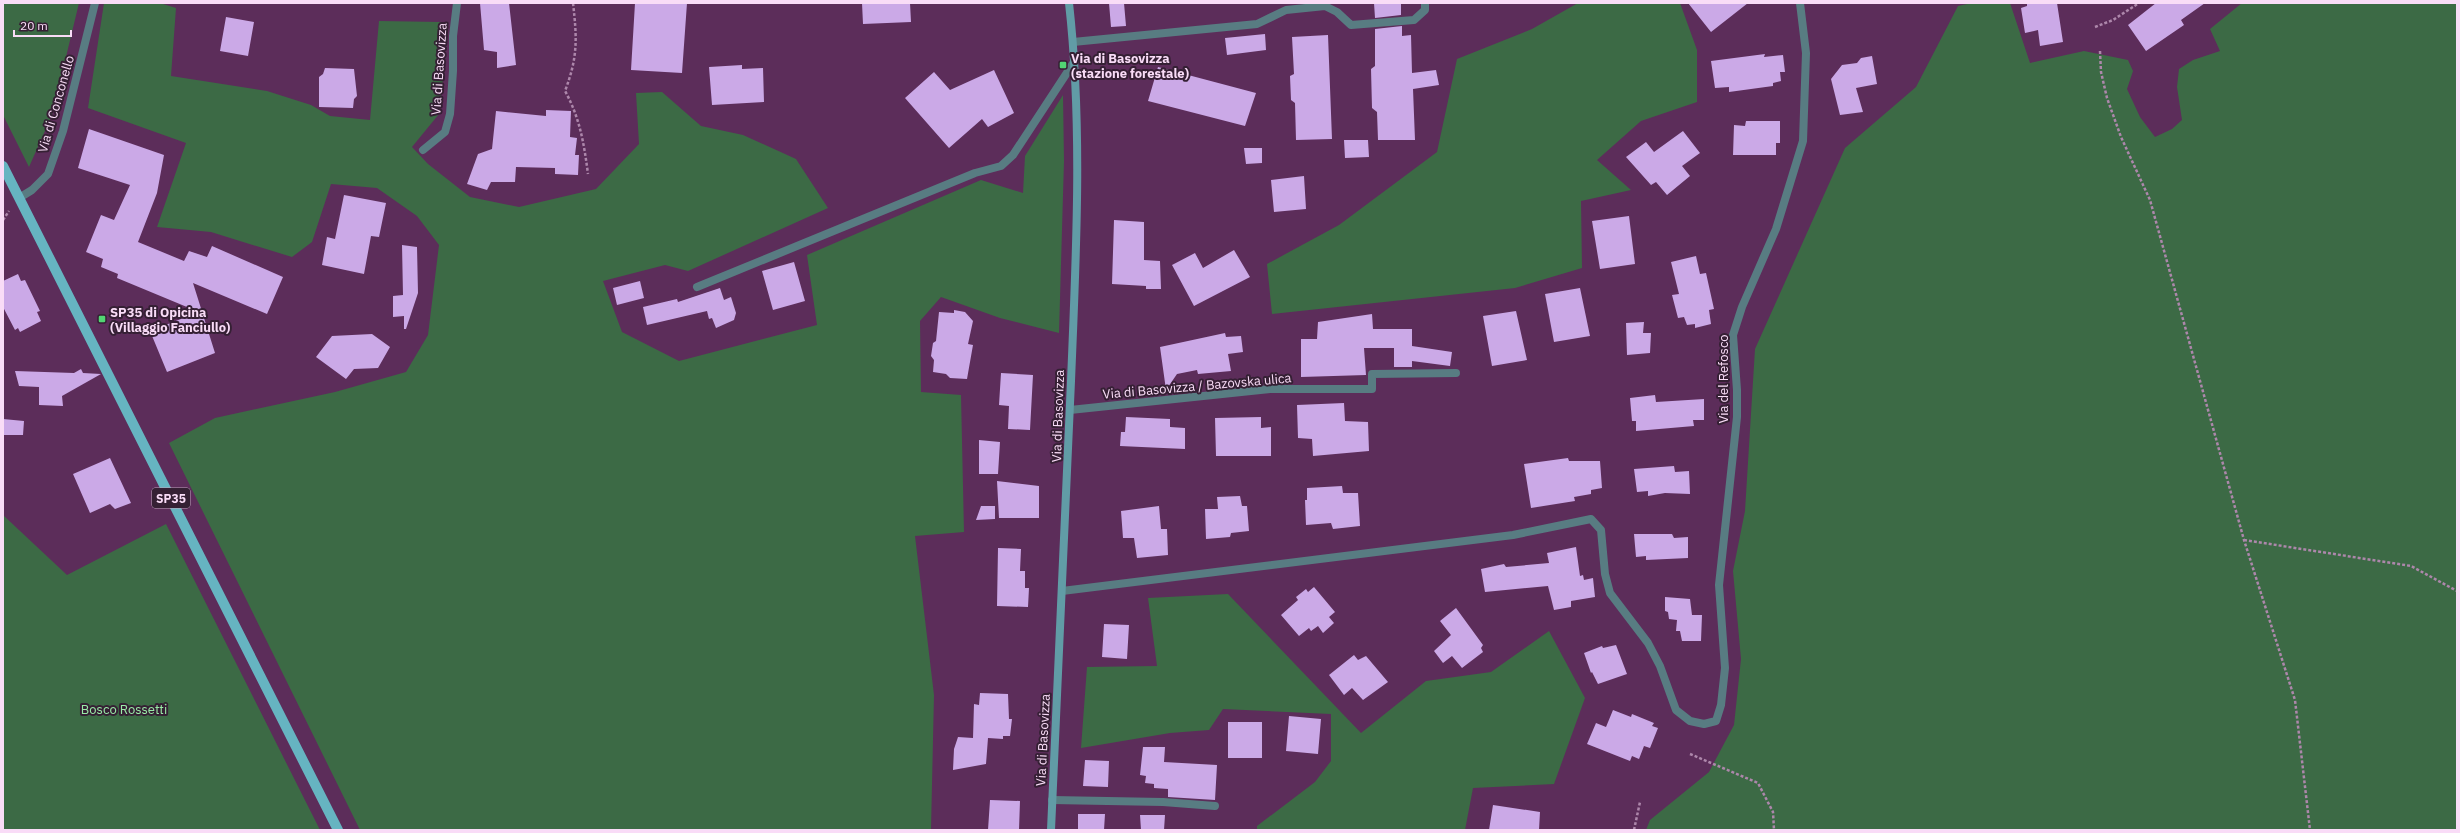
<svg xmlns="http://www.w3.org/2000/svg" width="2460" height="833" font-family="'IBM Plex Sans',sans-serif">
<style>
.green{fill:#3c6a45}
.building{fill:#cba9e7}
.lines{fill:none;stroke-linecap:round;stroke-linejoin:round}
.path{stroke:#ad87ab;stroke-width:2.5;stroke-dasharray:3 2;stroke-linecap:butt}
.lane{stroke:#587c82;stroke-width:8}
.street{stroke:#587c82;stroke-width:8}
.secondary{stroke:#619ca6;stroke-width:8}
.primary{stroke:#66b4c1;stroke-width:10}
.poi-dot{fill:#52d673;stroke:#352034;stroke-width:1.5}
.labels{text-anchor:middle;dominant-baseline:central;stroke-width:4;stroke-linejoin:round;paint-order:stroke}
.shield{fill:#352034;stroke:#bea4bc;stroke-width:1}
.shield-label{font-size:12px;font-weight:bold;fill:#f9dcf7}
.poi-label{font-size:13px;font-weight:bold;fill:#f9dcf7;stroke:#352034;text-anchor:start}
.street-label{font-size:13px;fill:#f9dcf7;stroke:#352034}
.park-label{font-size:13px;fill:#9aeba7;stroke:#352034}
</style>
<rect width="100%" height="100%" fill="#5c2d5a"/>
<path class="green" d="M3,3h76l-27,112 -23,52 -26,-52z
M104,3h56l16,5 -5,68 96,15 44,14 19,11 40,4 9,-99 62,1 2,57 -4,35 -27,33 16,17 42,33 49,10 77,-18 43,-45 -3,-51 26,-1 39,34 42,9 53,24 32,49 -140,63 -23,-6 -62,16 19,51 57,29 138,-36 -10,-70 174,-75 42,13 2,-37 38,-61 1,66 -5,172 -59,-15 -59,-21 -21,24 1,71 40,3 3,137 -49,4 19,159 -3,135h-571l-191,-387 46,-25 120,-26 71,-20 22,-37 11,-90 -22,-29 -40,-28 -46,-4 -19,58 -20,15 -81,-25 -54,-5 29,-84 -98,-35z
M1578,3h102l17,47v52l-56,19 -44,39 34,30 -50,11 1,67 -67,20 -243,26 -5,-50 72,-39 98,-73 20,-93 75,-30z
M1972,3h38l20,60 54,-12 44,9 5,11 -6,18 13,28 15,20 17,-8 10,-9 -5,-33 2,-18 14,-9 27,-9 -10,-22 32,-26h215v827h-811l4,-10 59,-48 25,-47 7,-66 -8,-88 12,-60 10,-162 90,-201 71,-61 42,-81z
M3,515l64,60 99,-51 154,306h-317z
M1228,594l133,139 65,-52 65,-9 58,-41 36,67 -31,86 -81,4 -8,42h-208v-4l58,-44 16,-21v-47l-108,-5 -14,21 -39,3 -89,15 6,-81 70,-1 -9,-68z"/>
<path class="building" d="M480,3h29l7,62 -19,3v-16l-13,-2z
M635,3h52l-5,70 -51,-3z
M862,3h48l1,19 -48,2z
M1109,3h15l2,23 -15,1z
M1374,3h27v12l-26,3z
M1688,3h60l-37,29z
M2027,3h30l6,39 -23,4 -2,-16 -13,3 -4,-25 6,-2z
M2156,3h49l-24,17 3,5 -38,26 -18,-26z
M226,17l28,5 -6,34 -28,-5z
M1402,26v10l9,-1 1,38 24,-3 3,15 -26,4 2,51h-37l-1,-28 -5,-4 -1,-39 4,-3v-37z
M1265,34l1,16 -39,5 -2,-17z
M1328,35l4,104 -36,1 -1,-37 -4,-3 -1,-24 4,-2 -2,-37z
M1765,54l-1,3 19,-2 2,17h-5l1,9 -8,2v3l-44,6v-5l-14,1 -4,-27z
M1872,56l5,28 -21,4 7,24 -23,3 -9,-36 11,-14 15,-2 4,-5z
M742,65v4l21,-1 1,34 -52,3 -3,-38z
M1158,67l98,26 -11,33 -97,-25z
M325,68l29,1 3,27 -3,3 -1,9 -34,-1v-30l4,-3z
M994,70l20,43 -26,14 -6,-8 -33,29 -44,-50 29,-26 16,18z
M546,110l25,1 -1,26 7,1 -2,17h4l-1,20 -23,-1v-6l-39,-1 -1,15h-24l-4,8 -20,-6 11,-30 14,-5 4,-38 50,5z
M1746,121h34v22h-4v12h-43l1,-30 11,1z
M89,129l75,26 -7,38 -19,49 46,19 5,-10 18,6 5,-11 71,31 -16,37 -74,-31 22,70 -48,19 -17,-41 49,-19 -82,-34 1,-4 -17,-7 2,-8 -17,-7 15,-37 13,5 16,-35 -52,-17z
M1683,131l17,22 -18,13 8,10 -23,19 -11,-13 -5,3 -25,-28 20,-15 8,10z
M1344,140h24l1,17 -24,1z
M1244,148h18v15l-16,1z
M1304,176l2,33 -32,3 -3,-32z
M344,195l42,8 -7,34 -8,-1 -7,38 -42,-9 5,-28 8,2z
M1629,216l6,48 -35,5 -8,-48z
M1114,220l30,2v38l16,1 1,28h-15v-3l-34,-2z
M402,245l15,2 1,46 -12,36h-2v-13l-11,1v-21l10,-1z
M1234,250l16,27 -56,29 -22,-41 23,-12 8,15z
M1696,256l4,18 6,-1 8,36 -5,1 2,14 -16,4v-4l-8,1 -3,-8 -6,1 -6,-23 7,-1 -8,-32z
M794,262l11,39 -32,9 -11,-39z
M18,274l3,7 4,-1 15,31 -3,1 4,9 -21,11 -2,-4 -3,2 -12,-23v-26z
M640,281l4,17 -27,7 -4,-17z
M720,288l4,12 7,-3 5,16 -2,7 -18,8 -4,-10 -3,1 -2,-8 -60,14 -4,-18 34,-8 1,3z
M1580,288l10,48 -36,6 -9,-48z
M954,310l11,2 8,9 -5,23 5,1 -6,34 -17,-1 -4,-4 -13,-2 1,-12 -3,-4 2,-13 3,-2 3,-29 15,1z
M1516,311l11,49 -35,6 -9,-50z
M1372,314l1,15h39v17l40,6 -2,14 -38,-5v6h-18v-19h-30l2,27 -65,2v-38h16l1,-17z
M1644,322l-1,11h8l-1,20 -23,2 -1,-32z
M1225,333l1,4 15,-1 2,16 -15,2 3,17 -33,3 -1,-4 -20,4 -11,16 -6,-43z
M372,334l18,13 -12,21 -24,1 -8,10 -30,-22 16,-21z
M81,369l2,4 18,1 -39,22 1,10 -24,-1v-18l-20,-1 -4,-15 59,2z
M1001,373l32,2 -3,55 -22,-1 1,-23 -10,-1z
M1655,395l1,7 48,-3v21h-11l1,6 -58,5v-10h-4l-2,-23z
M1344,403l1,18 23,1 1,29 -56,5 -1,-17 -14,-1 -1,-33z
M1126,417l44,2v8l15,1v21l-65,-3 1,-14h4z
M1261,417v11l10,-1v29h-55l-1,-38z
M3,419l21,2 -1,14h-20z
M979,440l21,2 -2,32h-19z
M110,458l21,45 -16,6 -5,-5 -20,9 -17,-39z
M1568,458l1,3h31l2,27 -11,2v4l-17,3 1,4 -44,7 -7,-44z
M1674,466l1,6 14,-1 1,23 -25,-1 -17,3v-5l-11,1 -3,-23z
M997,481l42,5v32h-40z
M1342,486l1,7h15l2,33 -27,3 -2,-6 -25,2 -1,-25h2v-12z
M1240,496l2,10h5l2,25 -18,2 -1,4 -24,2 -1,-30h13l-1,-12z
M981,506h14v13l-19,1z
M1159,506l2,23h6l1,26 -31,3 -3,-20h-11l-2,-27z
M1634,534h38l2,4 14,-1v21l-42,2v-4l-10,1z
M1576,547l4,29 3,-1 1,5 9,-2 2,19 -24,4v6l-17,3 -6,-24 -63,6 -4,-23 23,-5 2,3 43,-4 -2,-10z
M998,548l23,1 -1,22h5v17h4l-1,19 -31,-1z
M1314,587l21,25 -6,5 5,6 -11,10 -5,-7 -7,5 -2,-3 -10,8 -18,-21 17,-15 -2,-3 10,-8 2,3z
M1665,597l25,2 2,16h10l-1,26h-19l-2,-10h-4l1,-11 -8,-1 -1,-7 -3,-1z
M1456,608l27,37 -2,3 2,4 -21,16 -10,-12 -9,7 -9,-12 17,-16 -11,-14z
M1104,624l25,1 -2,34 -25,-2z
M1616,645l11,29 -29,10 -6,-12 -1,1 -7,-20 18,-7 1,2z
M1354,655l4,5 8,-4 22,26 -25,18 -11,-12 -8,7 -15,-20z
M980,693l28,1 1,25h3l-2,17h-7v3l-15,-1 -2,26 -33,6 1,-21 4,-12 15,1 1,-34 5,1z
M1613,710l18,7 1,-3 22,9 -2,3 6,2 -8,20 -6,-2 -5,13 -7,-3 -2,5 -43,-17 9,-21 10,4z
M1289,716l32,3 -3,35 -32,-3z
M1228,722h34v36h-34z
M1143,747h22l-1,15 53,3 -2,35 -47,-3v-8l-14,-1v-4l-9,-1 1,-7 -6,-1z
M1085,760l24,1 -1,26 -25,-1z
M990,800l30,1 -1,29h-31z
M1493,805l47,7 -1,18h-50z
M1078,814h27l-1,16h-26z
M1140,815h25l-1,15h-23z"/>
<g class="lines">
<path class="path" d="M573,3c4,35 5,54 -8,88 15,27 19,53 23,83
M2095,27l18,-7 26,-17
M2100,51l1,21 6,26 14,39 29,63 94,340 51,160 15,130
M3,220l6,-9
M2244,540l167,26 46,25
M1690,754l68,29 15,29 1,18
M1634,830l6,-28"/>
<path class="lane" d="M1070,410l200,-21h102v-15l84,-1"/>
<path class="street" d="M1073,42l184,-18 29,-14 39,-4 12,6 14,13 63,-5 11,-10v-7
M423,150l22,-18 5,-18 3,-43v-35l4,-33
M19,198l13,-8 16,-16 15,-43 32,-128
M697,287l278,-114 26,-7 12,-11 61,-93
M1062,591l451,-56 78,-16 10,11 4,44 5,19 38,50 12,23 16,44 14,11 14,3 12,-3 5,-16 4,-37 -6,-83 18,-168v-27l-4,-55 9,-28 34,-78 27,-88 3,-88 -6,-50
M1052,800l111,2 52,4"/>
<path class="secondary" d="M1051,830c6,-150 14,-299 20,-449 5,-125 12,-253 -2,-378"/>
<path class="primary" d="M3,166l335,664"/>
</g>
<g class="poi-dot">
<rect x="1059" y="61" width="8" height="8" rx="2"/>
<rect x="98" y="315" width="8" height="8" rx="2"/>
</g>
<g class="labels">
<rect class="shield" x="152" y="488" width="38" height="20" rx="3"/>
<g class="shield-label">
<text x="171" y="498">SP35</text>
</g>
<g class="poi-label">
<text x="1071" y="58">Via di Basovizza<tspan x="1071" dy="15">(stazione forestale)</tspan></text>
<text x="110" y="312">SP35 di Opicina<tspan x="110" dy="15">(Villaggio Fanciullo)</tspan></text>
</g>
<g class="street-label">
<text transform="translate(439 69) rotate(-86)">Via di Basovizza</text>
<text transform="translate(56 104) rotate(-74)">Via di Conconello</text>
<text transform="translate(1723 379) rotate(-90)">Via del Refosco</text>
<text transform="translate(1197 386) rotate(-5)">Via di Basovizza / Bazovska ulica</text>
<text transform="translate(1058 416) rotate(-88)">Via di Basovizza</text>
<text transform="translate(1043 740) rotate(-87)">Via di Basovizza</text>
</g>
<g class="park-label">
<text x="124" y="709">Bosco Rossetti</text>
</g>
</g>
<rect width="2460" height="833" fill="none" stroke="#f9dcf7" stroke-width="8"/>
<path d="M14 30v6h57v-6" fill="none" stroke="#f9dcf7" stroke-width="2"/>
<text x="20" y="30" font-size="12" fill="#f9dcf7" stroke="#352034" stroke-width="3" paint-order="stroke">20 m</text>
</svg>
